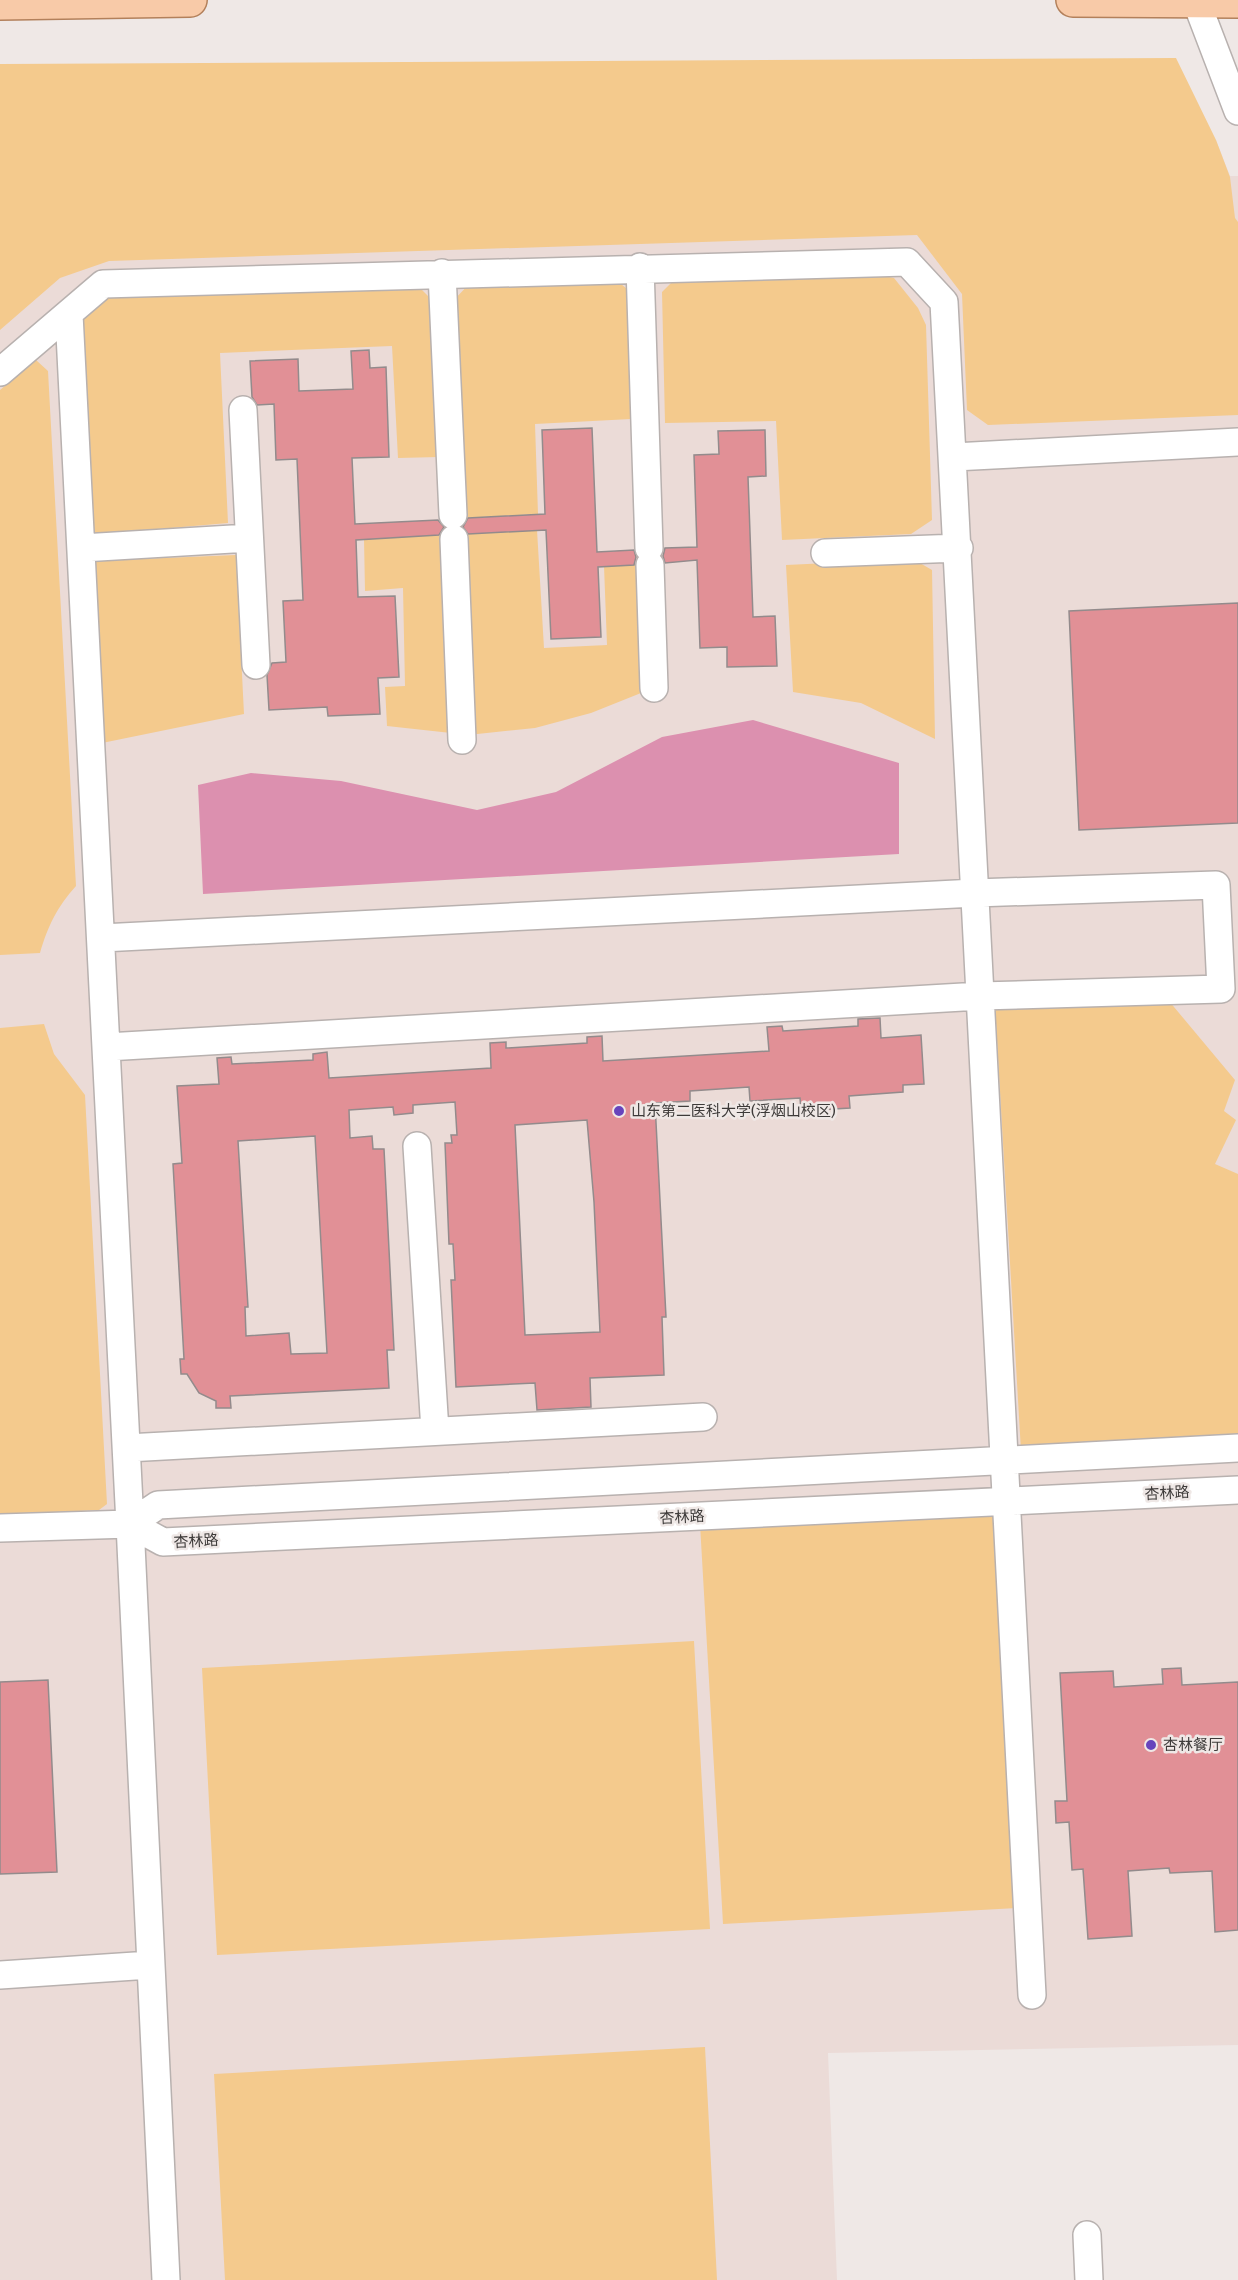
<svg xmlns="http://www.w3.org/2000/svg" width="1238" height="2280" font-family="'Fira Sans','Noto Sans SC',sans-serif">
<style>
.built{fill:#ebdbd7}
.green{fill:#f4ca8d}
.water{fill:#dc90af}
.building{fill:#e19096;stroke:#938b8c;stroke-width:1.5;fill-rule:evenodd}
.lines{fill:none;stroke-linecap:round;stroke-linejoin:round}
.minor-casing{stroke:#b8b1af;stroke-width:30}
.major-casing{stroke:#b3805b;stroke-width:36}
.minor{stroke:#fff;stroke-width:27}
.major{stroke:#f8caa8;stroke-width:33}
.poi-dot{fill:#6744bc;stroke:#efe8e6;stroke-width:2}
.labels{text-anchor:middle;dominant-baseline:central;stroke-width:5;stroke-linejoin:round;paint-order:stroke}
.poi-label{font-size:15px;fill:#3d3a39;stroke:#efe8e6;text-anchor:start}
.street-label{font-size:15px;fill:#3d3a39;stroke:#efe8e6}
</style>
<rect width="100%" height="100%" fill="#efe8e6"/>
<path class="built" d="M1216,140l14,36h8v1869l-410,8 9,227h-837v-2121z"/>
<path class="green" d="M1176,58l40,82 14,37 5,41 3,4v193l-250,10 -21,-15 -5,-116 -45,-59 -808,26 -49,17 -60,52v-266z
M869,273l25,5 24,30 8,17 6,195 -21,14 -129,6 -6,-119 -111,2 -3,-131 14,-14z
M612,277l19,15v127l-96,5 3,90 -77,4 -8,-217 18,-19z
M418,286l16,16 5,155 -41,1 -6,-112 -172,7 8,170 -138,12 -12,-215 28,-23z
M36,360l12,11 28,515c-19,21 -28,40 -36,67l-40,2v-565z
M537,530l7,118 63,-3 -3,-79 35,-2 2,129 -50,20 -56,15 -67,7 -6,-201z
M441,535l10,198 -64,-7 -2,-39 20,-1 -2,-98 -38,3 -1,-52z
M236,555l8,159 -142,29 -9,-182z
M913,559l19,11 3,169 -74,-36 -68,-11 -7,-127z
M1169,1001l66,79 -11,31 12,9 -21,44 23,10v267l-217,10 -26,-445z
M44,1024l10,30 31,41 22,409 -8,6 -99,5v-487z
M995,1507l22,401 -294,16 -23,-400z
M694,1641l16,288 -493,26 -15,-287z
M705,2047l12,233h-492l-11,-206z"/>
<path class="water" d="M753,720l146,43v91l-696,40 -5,-109 53,-12 90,8 136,29 79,-18 106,-55z"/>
<path class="building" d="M369,350l1,18 16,-1 3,90 -37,1 3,66 83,-4 6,7 -5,8 -83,5 2,57 37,-1 4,81 -21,1 2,36 -52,2 -1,-9 -58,3 -2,-35 5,-12 14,-1 -3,-61 20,-1 -6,-141 -21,1 -2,-56 -17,1 -5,-8 -2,-36 48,-2 1,32 54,-2 -2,-38z
M592,428l5,124 37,-2 2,7 -2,8 -36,2 3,70 -50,2 -5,-109 -78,4 -5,-7 5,-9 77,-4 -3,-84z
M765,430l1,46 -18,1 5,140 22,-1 2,50 -50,1v-20l-27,1 -3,-88 -32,3 -2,-7 2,-8 32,-1 -3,-92 25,-1 -1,-23z
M1238,603v220l-159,7 -10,-219z
M880,1018l1,20 40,-3 3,49 -21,1v7l-54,4 1,12 -49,3 -1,-13 -50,3 -1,-14 -59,4v10l-35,2 11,214h-4l2,58 -74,3 1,29 -54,3 -2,-27 -79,4 -5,-107h4l-2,-36h-4l-4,-101h7l-1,-8h6l-2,-33 -42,3v8l-19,2 -1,-8 -44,3 1,28 22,-2 1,13h11l10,201h-7l2,38 -159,8 1,12h-15v-7l-17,-8 -12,-19h-6l-1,-15h4l-11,-195 9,-1 -5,-77 42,-2 -2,-26 14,-1 1,7 81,-4v-6l14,-2 2,26 162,-10 -1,-25 16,-1v6l81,-5v-6l15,-1 1,25 166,-10 -2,-24 15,-1 1,5 75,-5v-7zM587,1120l7,82 6,130 -75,3 -10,-210zM315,1136l12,217 -36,1 -2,-21 -43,3 -1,-29h3l-10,-166z
M1181,1668l1,17 56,-3v248l-23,2 -3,-61 -42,2 -1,-5 -41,3 4,65 -44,3 -5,-70 -11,1 -3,-48 -13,1 -1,-22h12l-7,-128 53,-2 1,16 49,-3 -1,-15z
M48,1680l9,192 -57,2v-192z"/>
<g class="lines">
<g class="minor-casing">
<path id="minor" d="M1196,1l42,110
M640,267l9,281
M442,273l11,242
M0,372l103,-88 804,-22 37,40 88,1693
M243,410l13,255
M954,457l284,-15
M454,539l8,201
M82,548l167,-10
M825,553l134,-5
M650,565l4,123
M102,938l873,-45 241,-8 5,104 -241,7 -873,51
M417,1146l18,285
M127,1448l576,-31
M130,1524l28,-19 1080,-57
M130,1524l33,18 1075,-52
M130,1524l36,756
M0,1528l130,-4 -61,-1210
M0,1975l150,-10
M1087,2235l2,45"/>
</g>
<g class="major-casing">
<path id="major" d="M1073,0l165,1
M0,3l190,-3"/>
</g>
<use href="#minor" class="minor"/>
<use href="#major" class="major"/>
</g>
<g class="poi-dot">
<circle cx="619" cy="1111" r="6"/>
<circle cx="1151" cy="1745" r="6"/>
</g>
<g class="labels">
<g class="poi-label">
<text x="631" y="1111">山东第二医科大学(浮烟山校区)</text>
<text x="1163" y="1745">杏林餐厅</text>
</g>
<g class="street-label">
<text transform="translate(1167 1493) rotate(-3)">杏林路</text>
<text transform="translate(682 1517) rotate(-3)">杏林路</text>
<text transform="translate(196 1541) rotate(-3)">杏林路</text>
</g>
</g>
</svg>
